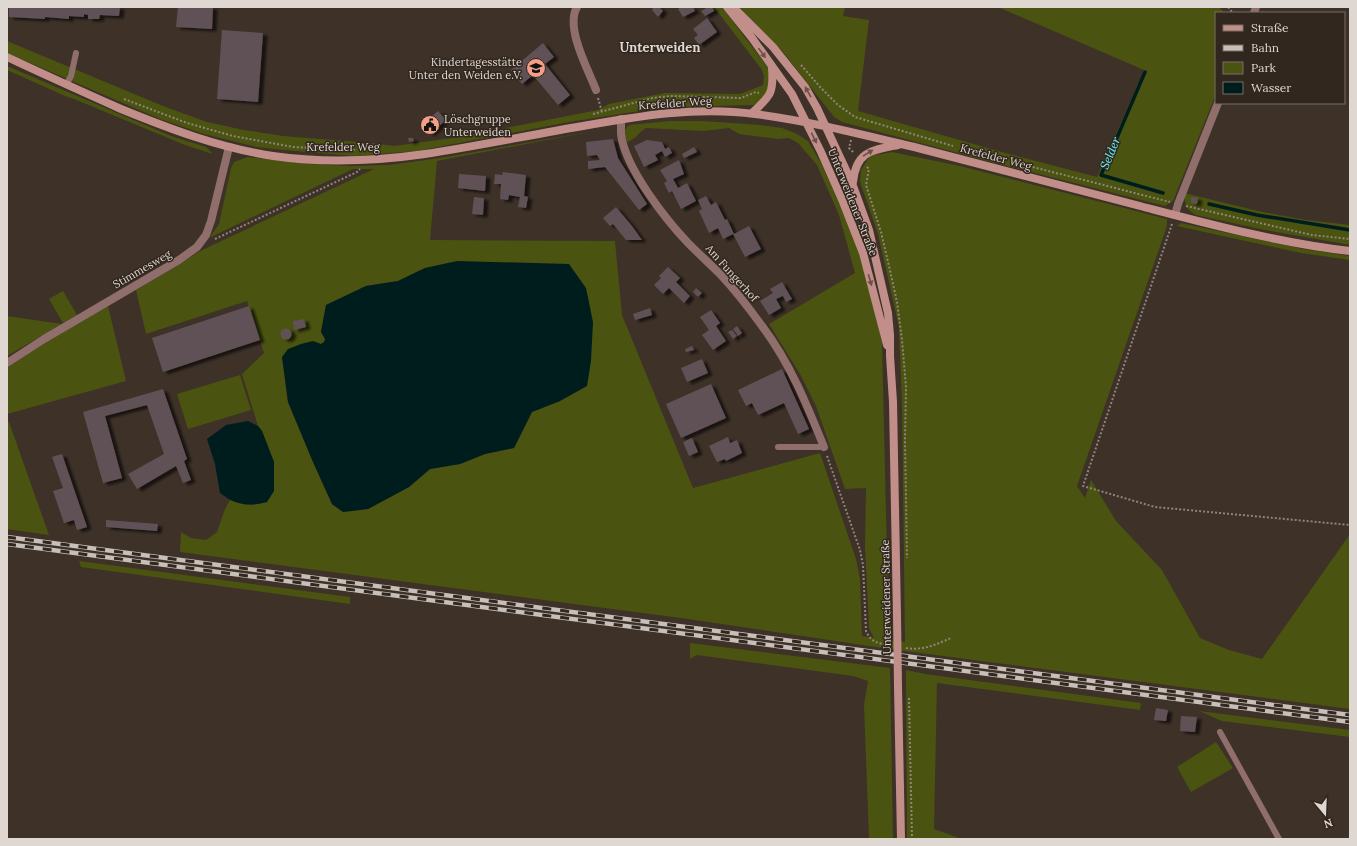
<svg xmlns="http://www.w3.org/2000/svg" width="1357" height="846" font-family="Lora,serif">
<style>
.green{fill:#4b5310;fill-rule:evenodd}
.water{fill:#001d1e}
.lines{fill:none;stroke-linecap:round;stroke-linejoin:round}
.stream{stroke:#001d1e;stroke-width:3.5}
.building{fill:#615157;filter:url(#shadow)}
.path{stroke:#8f857e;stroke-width:2;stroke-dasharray:2 2;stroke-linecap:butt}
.lane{stroke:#8f6e6b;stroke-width:6}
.street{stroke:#8f6e6b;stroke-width:8}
.secondary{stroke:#c28e89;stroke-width:8}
.rail-casing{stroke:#c7bfb9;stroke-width:4.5}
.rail{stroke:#32271e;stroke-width:3;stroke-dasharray:9;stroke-linecap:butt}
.secondary-bridge{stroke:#c28e89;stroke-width:8}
.oneway{fill:#6c5049}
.labels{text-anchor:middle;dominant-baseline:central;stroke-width:3;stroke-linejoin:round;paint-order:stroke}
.poi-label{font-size:11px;fill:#dfd8d2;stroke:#32271e;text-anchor:end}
.street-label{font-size:11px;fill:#dfd8d2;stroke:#32271e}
.water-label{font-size:12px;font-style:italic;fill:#61f5fa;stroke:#32271e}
.quarter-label{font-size:13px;font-weight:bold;fill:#dfd8d2;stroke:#32271e}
</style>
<defs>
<filter id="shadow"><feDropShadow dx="4.5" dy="2.5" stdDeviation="1" flood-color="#0009"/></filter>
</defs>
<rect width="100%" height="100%" fill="#3d3128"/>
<path class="green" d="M714,7h8l47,62 3,18 -11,16 -8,2 -77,2 -37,4 -70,11 -152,29 -62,5 -72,-6 -26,-3 -53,-13 -44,-15 -153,-66v-12l156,65 44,16 37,8 39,6 88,7 23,3 66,-9 138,-27 11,-6 56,-11 75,1 23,-9 1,-8 -2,-7z
M739,7h106l-2,9 26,4 -11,91 140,40 99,26 47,-107 -146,-63h221l6,6h-9v81l-43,107 -8,5 -166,-42 -157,-42 -8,-5 -51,-65z
M7,66l164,70 35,11 7,7 -28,-9 -111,-46 -9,-3 -58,-26z
M670,121h33l58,4 21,3 15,6 11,7 13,22 33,73 13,41 15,66 7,297 16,2 -3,-237 -3,-78 -21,-93 -18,-52 1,-12 9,-14 22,-4 68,14 207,53v7l-90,260 8,12 6,-18 25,41 46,49 38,68 29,12 33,9 88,-125v175l-461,-60 -201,-30 -508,-67 1,-20 10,6 15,2 11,-8 8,-23 5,-9c15,5 22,6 37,2l7,-40 -12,-31 -4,-5 -16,-52 22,-21 -17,-52 -101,33 -10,-44 46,-27 16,-11 176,-83h-21l-144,69 10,-14 12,-56 3,-6 14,-5 62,7 40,2 39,-1 51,-7 159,-28 -162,31 -7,79 185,1 7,74 71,173 127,-35 36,106 4,20 2,57 12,2 -5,-10 -4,-81 1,-59 -21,1 -29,-83 -16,-32 -31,-50 86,-51 -16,-58 -22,-50 -19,-22 -9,-5 -11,1 -39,-5 -10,-6 -25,3 -58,-3c-8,5 -9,10 -19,14 -3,-7 -4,-11 2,-17zM531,264h38l-9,137 -28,11 -18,36 -29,6 -25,10 -30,5 -21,18 -41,22 -25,3 -11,-8 -19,-42 -25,-60 -6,-45 39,-13 4,-2v-3l-4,-7 5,-27 40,-19 32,-5 27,-13z
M1184,193l74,18 48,9 44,5v20l-85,-15 -69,-15c-10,-5 -11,-11 -12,-22z
M1181,223l122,26 47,7v4l-49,-7 -124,-27z
M63,291l14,24 -14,8 -14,-24z
M108,306l18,75 -119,33v-46l39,-26z
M7,316l55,8 -55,32z
M240,375l11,35 -63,19 -11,-35z
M7,421l2,1 40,113 -42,-6z
M79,561l271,36v7l-269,-37z
M690,643l200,25 3,171h-24l-5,-134 4,-24 -15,-5 -156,-21 -7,4z
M906,670l19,4 216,29 -1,7 -203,-27 -3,146 28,10h-55z
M1199,711l151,19v7l-128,-16z
M1216,742l17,26 -42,24 -14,-25z"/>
<path class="water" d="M457,261l112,3 17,24 7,34 -2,39 -4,25 -27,15 -28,11 -18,36 -29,6 -25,10 -30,5 -21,18 -41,22 -25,3 -11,-8 -19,-42 -25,-60 -6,-45 6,-8 13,-5 12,-3 8,3 3,-2 1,-3 -4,-7 5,-27 40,-19 32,-5 27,-13z
M248,421l10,5 4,5 12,31v29l-7,11c-20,5 -31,3 -47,-9l-5,-29 -8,-25 19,-14z"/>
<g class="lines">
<path class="stream" d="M1145,72l-44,103 62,18
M1209,204l48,11 93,15"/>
</g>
<path class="building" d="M9,7h111l-1,9 -19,-1 -1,4h-11v-4l-4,-1v3l-15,-1v3l-24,-2v2l-36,-2z
M178,7h35l-1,22 -36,-2z
M651,7h8l4,4 -5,6 -6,-7 1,-1z
M681,7h12l2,4 -12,6 -5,-8z
M708,7h4l2,4 -9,5 -4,-5z
M707,18l10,14 -18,13 -5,-7 4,-3 -5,-6z
M222,30l41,3 -5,69 -41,-3z
M543,43l11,14 -9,7 25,31 -12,10 -25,-30 -11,9 -11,-14z
M438,111l8,9 -16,14 -8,-10z
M408,138h5l1,3 -5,1z
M613,139l5,19 29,46 -8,6 -34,-43 -17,2v-8l12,-1 -3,-5 -10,1 -1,-14z
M647,140l15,2 3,7 4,-2 3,6 -7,4 -3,-6 -7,4 3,5 -14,7 -10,-21z
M694,147l3,5 -13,6 -2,-4z
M679,160l5,14 -11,5 5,9 9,-5 9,18 -15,8 -9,-18 -3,2 -5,-10 3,-2 -7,-11z
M503,172l23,3 -2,21 4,1 -2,11 -8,-1 2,-10 -11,-2 -1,5 -8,-1 1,-15h-7l1,-10 7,1z
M459,174l27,2 -1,15 -27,-3z
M706,196l5,9 5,-3 9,18 2,-1 7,15 15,-8 12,23 -16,8 -12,-23 -10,5 -5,-11 -9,5 -10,-22 3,-2 -4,-9z
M474,197l10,1 -1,17 -11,-1z
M1191,197l7,1 -1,6 -6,-1z
M616,207l16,19 10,14h-16l-13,-16 -3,2 -7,-8z
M668,267l12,11 -4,4 14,14 -6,7 -15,-15 -6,6 -9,-9 7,-7 -2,-2z
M782,282l10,17 -6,3 -3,-6 -7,3 5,9 -12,7 -9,-14 13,-8 -3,-4z
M696,288l6,5 -4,4 -5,-5z
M249,306l11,34 -97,32 -11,-34z
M650,308l2,7 -17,5 -2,-6z
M711,310l9,13 -4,3 10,15 -13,9 -11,-15 7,-5 -9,-13z
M304,319l2,8 -12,3 -1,-9z
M737,326l5,7 -4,3 -5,-7z
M280.5 334a5.5 5.5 0 1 1 11 0a5.5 5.5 0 1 1-11 0Z
M732,330l5,6 -4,3 -5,-7z
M692,346l2,4 -8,2 -1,-3z
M702,359l6,14 -21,9 -6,-14z
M782,369l27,60 -11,5 -14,-31 -26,12 -6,-12 -6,3 -8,-16z
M711,384l15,34 -45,20 -15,-34z
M163,389l24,70 -3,2 7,19 -8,3 -7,-17 -39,23 -9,-15 36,-20 -17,-49 -42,11 17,62 -19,5 -20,-71z
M728,437l2,6 7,-3 5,13 -16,8 -1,-2 -8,3 -8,-16z
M692,438l6,14 -9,4 -6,-14z
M62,454l25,73 -10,3 -3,-10 -10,3 -11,-32 10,-3 -11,-31z
M106,520l52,4 -1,7 -51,-4z
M1156,708l12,2 -2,11 -12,-1z
M1181,716l16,1 -2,15 -15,-1z"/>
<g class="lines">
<path class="path" d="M1228,7l5,6
M801,65l20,23 17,17 17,12 98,29
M598,98l4,14
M124,99l63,24 46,13 60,11 63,3
M593,114l59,-16 19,-2 70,2 15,-6 3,1
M851,140l-2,8 5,5
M1025,165l145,37
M867,167l2,2 -3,16 15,47 8,34 8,36 5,38 4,47 -1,53 2,118
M1186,206l126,29 38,4
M1172,224l-89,262 72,21 195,18
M215,239l142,-67 3,-3
M827,456l33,94 3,15 3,66c5,11 11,12 22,14
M906,648c17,3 31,-4 45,-10
M909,698l3,141"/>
<path class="lane" d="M66,85l5,-9 5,-23
M778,447h46
M1220,732l59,107"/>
<path class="street" d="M577,7c-12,21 11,62 19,83
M1254,13l2,-6
M621,119c0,5 0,10 0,15 4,34 45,86 68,110 10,10 21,20 31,30 15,16 29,34 42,52 28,37 45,79 62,121
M1175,215l3,-11 40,-101
M7,363l37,-24 135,-79 18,-13 9,-12 5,-14 18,-74"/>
<path class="secondary" d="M727,7l25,31 40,56 29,58 22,50 20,51 24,92
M733,7l40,40 32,40 12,21 35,75 17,47 19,83 2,22v21l3,46 4,214
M7,57c38,18 76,35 114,52 49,20 99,39 152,47 49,7 103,5 152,-2 53,-8 105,-19 158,-28 56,-10 114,-20 172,-12 55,7 109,21 163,34 74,19 148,39 222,58 69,18 139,37 210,45
M752,113c18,-17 22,-19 20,-45
M853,182c3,-31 19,-32 45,-37
M898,687l3,152"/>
<g class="rail-casing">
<path id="rail" d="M7,537l1343,178
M7,544l1343,178"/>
</g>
<use href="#rail" class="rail"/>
<path class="secondary-bridge" d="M897,616l1,71"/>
</g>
<defs><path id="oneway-solid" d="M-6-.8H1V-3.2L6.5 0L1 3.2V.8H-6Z"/></defs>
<g class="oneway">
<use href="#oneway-solid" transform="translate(762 53) rotate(54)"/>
<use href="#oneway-solid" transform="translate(808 92) rotate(-120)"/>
<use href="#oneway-solid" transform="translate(814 138) rotate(64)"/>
<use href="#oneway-solid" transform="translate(868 153) rotate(-32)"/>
<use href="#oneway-solid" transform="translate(870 280) rotate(74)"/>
</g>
<defs>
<g id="school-disc" transform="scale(1)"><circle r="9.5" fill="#f49e88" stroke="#32271e"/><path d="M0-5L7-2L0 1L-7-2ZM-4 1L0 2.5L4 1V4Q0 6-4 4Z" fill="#111"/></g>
<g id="civic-disc" transform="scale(1)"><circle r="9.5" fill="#f49e88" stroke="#32271e"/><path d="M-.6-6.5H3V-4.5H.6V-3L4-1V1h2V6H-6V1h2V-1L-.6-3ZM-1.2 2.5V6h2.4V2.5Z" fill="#111"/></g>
</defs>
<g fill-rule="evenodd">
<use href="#school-disc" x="536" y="68"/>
<use href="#civic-disc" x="430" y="125"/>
</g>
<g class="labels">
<g class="poi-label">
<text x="522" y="62">Kindertagesstätte<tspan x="522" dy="13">Unter den Weiden e.V.</tspan></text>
<text x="444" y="119" text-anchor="start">Löschgruppe<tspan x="444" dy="13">Unterweiden</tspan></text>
</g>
<g class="street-label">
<text transform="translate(675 103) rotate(-4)">Krefelder Weg</text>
<text x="343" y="147">Krefelder Weg</text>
<text transform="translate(996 157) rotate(15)">Krefelder Weg</text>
<text transform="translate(853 202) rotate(68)">Unterweidener Straße</text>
<text transform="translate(142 269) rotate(-30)">Stimmesweg</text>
<text transform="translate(732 273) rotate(48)">Am Fungerhof</text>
<text transform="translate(886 597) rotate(-91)">Unterweidener Straße</text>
</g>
<g class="water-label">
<text transform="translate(1110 153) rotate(-67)">Selder</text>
</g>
<g class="quarter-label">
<text x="660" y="47">Unterweiden</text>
</g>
</g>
<rect width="1357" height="846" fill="none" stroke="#dfd8d2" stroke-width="16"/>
<rect x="1215" y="12" width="130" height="92" fill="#32271e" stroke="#776e66"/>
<rect x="1223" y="25" width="20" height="6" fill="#c28e89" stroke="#776e66"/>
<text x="1251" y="32" font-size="12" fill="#dfd8d2">Straße</text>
<rect x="1223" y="45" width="20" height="6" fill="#c7bfb9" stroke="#776e66"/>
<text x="1251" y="52" font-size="12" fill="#dfd8d2">Bahn</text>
<rect x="1223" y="62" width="20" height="12" fill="#4b5310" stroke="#776e66"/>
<text x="1251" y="72" font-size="12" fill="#dfd8d2">Park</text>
<rect x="1223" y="82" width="20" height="12" fill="#001d1e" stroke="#776e66"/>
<text x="1251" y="92" font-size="12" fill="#dfd8d2">Wasser</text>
<g transform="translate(1325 814) rotate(161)" stroke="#32271e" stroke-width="3" paint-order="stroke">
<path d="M0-3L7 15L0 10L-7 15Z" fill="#dfd8d2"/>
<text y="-6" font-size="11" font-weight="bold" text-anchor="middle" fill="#dfd8d2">N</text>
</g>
</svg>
